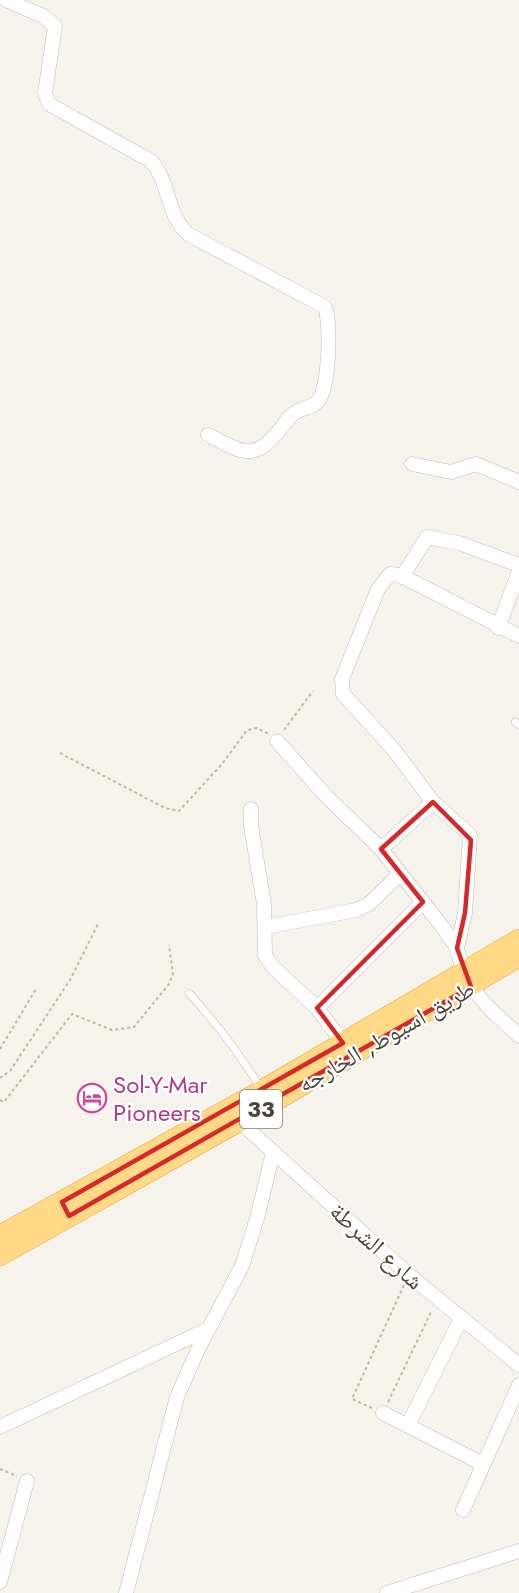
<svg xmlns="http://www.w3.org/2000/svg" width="519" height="1593" font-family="Jost,'Noto Naskh Arabic',sans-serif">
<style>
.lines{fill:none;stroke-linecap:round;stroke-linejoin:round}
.service-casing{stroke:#c2bbae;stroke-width:8}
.minor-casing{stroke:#c2bbae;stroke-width:15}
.trunk-casing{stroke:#e0a43c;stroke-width:22}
.path{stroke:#c4b79f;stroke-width:2;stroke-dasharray:3 3;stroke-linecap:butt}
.service{stroke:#fff;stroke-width:7}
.minor{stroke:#fff;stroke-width:14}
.trunk{stroke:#ffd985;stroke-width:21}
.marked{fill:none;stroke:#d62828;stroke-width:4.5;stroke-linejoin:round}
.labels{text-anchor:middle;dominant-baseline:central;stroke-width:4.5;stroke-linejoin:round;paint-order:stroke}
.shield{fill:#fff;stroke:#817c74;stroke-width:1.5}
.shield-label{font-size:22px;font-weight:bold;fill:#4b4439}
.street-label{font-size:24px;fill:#4b4439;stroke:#fff}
.hotel-label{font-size:24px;fill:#b23c85;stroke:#fff;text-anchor:start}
</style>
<rect width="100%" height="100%" fill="#f6f3ec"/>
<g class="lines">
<g class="service-casing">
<path id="service" d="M515,722l4,3
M189,993c27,30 51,61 72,96"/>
</g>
<g class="minor-casing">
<path id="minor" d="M6,0l37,16 12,10 -10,67 4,11 102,57c19,21 15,53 37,73l137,73c6,15 5,83 -8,95 -8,8 -18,4 -28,16 -9,11 -22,31 -38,33 -13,2 -31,-11 -43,-16
M412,464l39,8 25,-8 43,18
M402,577l25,-40 32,6 60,22
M498,628l21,-57
M277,741l49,55 55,53 60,76 16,23 6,24 8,15 18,21 30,28
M251,809v17l13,78 1,52 9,12 43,40 106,-106
M381,849l52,-47
M266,927l90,-17 13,-6 31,-30
M457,948l8,-35 5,-78 -37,-33 -39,-52 -51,-56 -1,-15 36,-90 12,-15 10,1 119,61
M317,1008l26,35
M239,1121l170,154 110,90
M383,1413l100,51
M408,1425l53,-106
M0,1427l208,-98
M463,1510l56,-125
M0,1582l27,-101
M126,1593l51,-196 22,-50 43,-81 16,-51 15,-63
M387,1593l132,-42"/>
</g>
<g class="trunk-casing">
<path id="trunk" d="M0,1236l262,-145 257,-151
M0,1255l269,-151 250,-148"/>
</g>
<path class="path" d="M284,730l29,-39
M60,753l105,55 14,3 43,-47 25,-34 10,-2 12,6
M0,1049l36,-60
M0,1078l10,-7 60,-91 28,-56
M0,1100l4,2 68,-88 40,16 22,-3 35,-43 4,-10 -4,-29
M388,1402l44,-92
M372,1408l-20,-9 52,-114
M0,1469l17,7"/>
<use href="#service" class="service"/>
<use href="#minor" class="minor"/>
<use href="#trunk" class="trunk"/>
</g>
<path class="marked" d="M433,802l38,38 -6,73 -8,35 14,39 -402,229 -7,-14 281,-159 -26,-35 106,-106 -42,-53z"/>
<defs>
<g id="hotel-ring" transform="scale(1.5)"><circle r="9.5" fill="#fff" stroke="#d1479c" stroke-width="1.5"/><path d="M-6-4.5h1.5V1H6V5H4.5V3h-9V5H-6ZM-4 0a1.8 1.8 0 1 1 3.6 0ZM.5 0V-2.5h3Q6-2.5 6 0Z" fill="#d1479c"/></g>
</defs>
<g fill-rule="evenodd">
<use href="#hotel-ring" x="92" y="1098"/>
</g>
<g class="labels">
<rect class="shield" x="240" y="1090" width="42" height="38" rx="4.5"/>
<g class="shield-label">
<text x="261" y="1109">33</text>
</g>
<g class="street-label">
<text transform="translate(386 1036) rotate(-30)">طريق اسيوط, الخارجه</text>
<text transform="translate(377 1246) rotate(42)">شارع الشرطة</text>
</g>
<g class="hotel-label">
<text x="113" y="1084">Sol-Y-Mar<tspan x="113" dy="28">Pioneers</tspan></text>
</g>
</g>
</svg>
